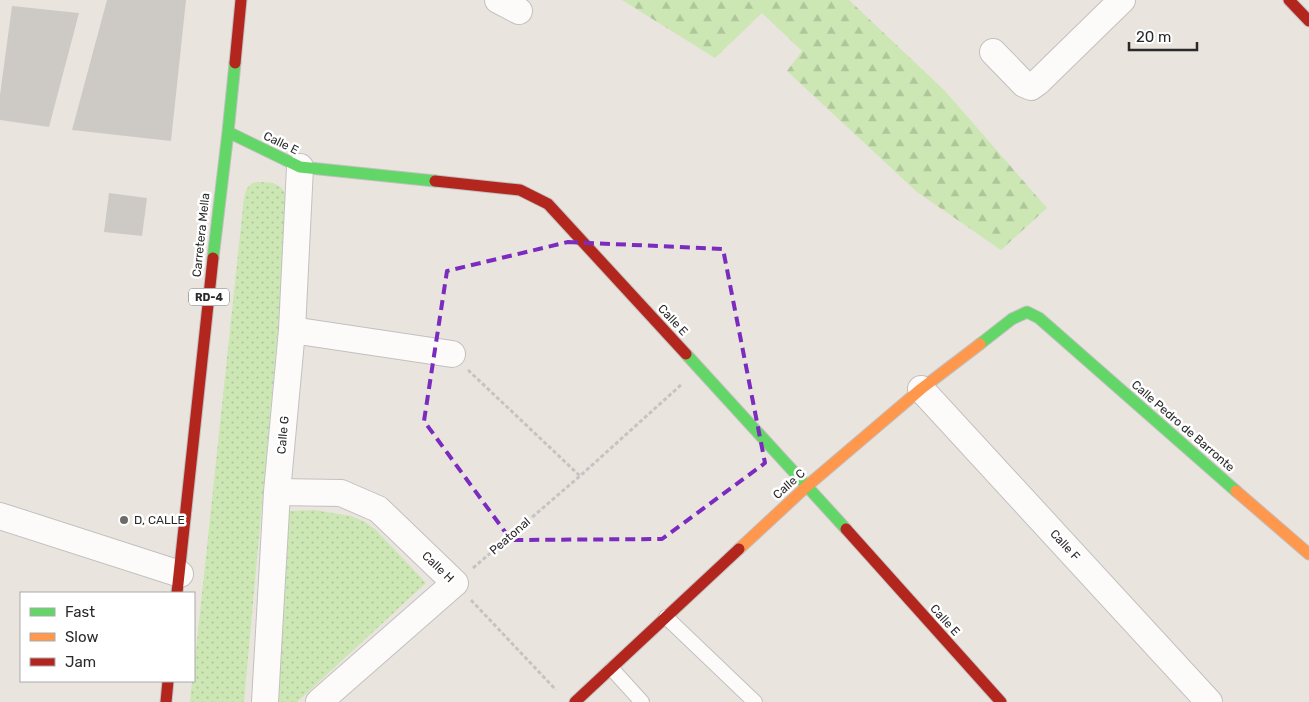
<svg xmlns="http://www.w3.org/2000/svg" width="1309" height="702" font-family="Rubik,sans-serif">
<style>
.forest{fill:url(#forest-firs)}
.park{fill:url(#park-dots)}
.building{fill:#cdcac6}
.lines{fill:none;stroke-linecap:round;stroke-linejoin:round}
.lane-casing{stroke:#c2c0c0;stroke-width:16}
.street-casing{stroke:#c2c0c0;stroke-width:28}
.fast-casing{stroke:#c2c0c0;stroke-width:13}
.slow-casing{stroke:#c2c0c0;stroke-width:13}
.jam-casing{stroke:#c2c0c0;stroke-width:13}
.path{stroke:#c5c4c3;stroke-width:3;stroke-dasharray:4 2.5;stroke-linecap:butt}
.lane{stroke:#fcfbfa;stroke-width:14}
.street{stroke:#fcfbfa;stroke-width:26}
.fast{stroke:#63d668;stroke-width:11}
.slow{stroke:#ff974d;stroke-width:11}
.jam{stroke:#b3261e;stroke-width:11}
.marked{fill:none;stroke:#7b2cbf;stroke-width:4;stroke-dasharray:10 6;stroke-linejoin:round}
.poi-dot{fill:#6d6b69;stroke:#fff;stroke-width:2}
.labels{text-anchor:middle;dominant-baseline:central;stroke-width:5;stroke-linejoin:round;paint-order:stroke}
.shield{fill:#fff;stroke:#6a6a6a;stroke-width:1}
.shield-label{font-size:11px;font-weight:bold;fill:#2a2a2a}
.street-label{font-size:12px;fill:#2a2a2a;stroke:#fff}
.poi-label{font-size:12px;fill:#2a2a2a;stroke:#fff;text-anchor:start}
</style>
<defs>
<pattern id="forest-firs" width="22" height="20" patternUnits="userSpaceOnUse" patternTransform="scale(1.25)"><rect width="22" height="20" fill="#cce7b4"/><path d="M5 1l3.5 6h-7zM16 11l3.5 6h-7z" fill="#afc69b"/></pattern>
<pattern id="park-dots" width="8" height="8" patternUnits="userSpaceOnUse" patternTransform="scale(1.25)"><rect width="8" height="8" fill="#cce7b4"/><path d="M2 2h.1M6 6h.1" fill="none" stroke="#afc69b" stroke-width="1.8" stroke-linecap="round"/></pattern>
</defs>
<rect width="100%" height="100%" fill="#e9e4de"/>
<path class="forest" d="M622,0h227l96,91 102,117 -46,42 -84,-58 -130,-121 15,-20 -40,-38 -47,45z"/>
<path class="park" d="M256,182c23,0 29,3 33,26l-45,494h-54l2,-21h2v-12l50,-471c2,-8 3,-13 12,-16z
M315,510l36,6 14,6 11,8 50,53 -129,119h-23l15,-191z"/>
<path class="building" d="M107,0h79l-15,141 -99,-11z
M12,6l67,7 -30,114 -49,-7v-25z
M109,193l38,5 -5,38 -38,-4z"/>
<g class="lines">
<g class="lane-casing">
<path id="lane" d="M666,617l89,85
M612,669l30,33"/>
</g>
<g class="street-casing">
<path id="street" d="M498,0l21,11
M993,52l31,32 7,3 7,-5 84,-82
M292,330l160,24
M921,389l288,313
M277,492l64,1 37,16 77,74 -136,119
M0,516l180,58
M265,702l12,-210 15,-162 8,-163"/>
</g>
<g class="fast-casing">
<path id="fast" d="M228,132l72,35 135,14
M213,258l15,-126 7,-69
M980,344l32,-25 15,-7 12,6 197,173
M686,354l160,175"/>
</g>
<g class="slow-casing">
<path id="slow" d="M1236,491l73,63
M739,549l68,-63 114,-97 59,-45"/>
</g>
<g class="jam-casing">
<path id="jam" d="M1289,0l20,21
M235,63l6,-63
M435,181l85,9 28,14 138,150
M846,529l155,173
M177,593l36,-335
M166,702l2,-21
M575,702l164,-153"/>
</g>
<path class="path" d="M468,370l112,106
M473,568l107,-92 102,-92
M471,600l85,90"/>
<use href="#lane" class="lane"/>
<use href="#street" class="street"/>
<use href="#fast" class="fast"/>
<use href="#slow" class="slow"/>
<use href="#jam" class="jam"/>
</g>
<path class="marked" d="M568,242l155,7 42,214 -103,76 -151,1 -87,-119 23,-150z"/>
<circle class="poi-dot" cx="124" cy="520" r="5"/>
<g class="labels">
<rect class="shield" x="189" y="288.5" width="40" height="17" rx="4"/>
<g class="shield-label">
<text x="209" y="297">RD-4</text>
</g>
<g class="street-label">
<text transform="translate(281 143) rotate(26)">Calle E</text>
<text transform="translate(201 235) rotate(-84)">Carretera Mella</text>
<text transform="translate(673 320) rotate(47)">Calle E</text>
<text transform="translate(1183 426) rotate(41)">Calle Pedro de Barronte</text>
<text transform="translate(283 435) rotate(-85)">Calle G</text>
<text transform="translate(789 484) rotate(-42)">Calle C</text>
<text transform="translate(510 536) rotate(-41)">Peatonal</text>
<text transform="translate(1065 545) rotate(47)">Calle F</text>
<text transform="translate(438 567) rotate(44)">Calle H</text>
<text transform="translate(945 620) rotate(48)">Calle E</text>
</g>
<g class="poi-label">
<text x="134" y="520">D, CALLE</text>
</g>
</g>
<rect x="20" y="592" width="175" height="90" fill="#ffffff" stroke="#aaaaaa"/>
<rect x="30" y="608" width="25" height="8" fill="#63d668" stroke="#aaaaaa"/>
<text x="65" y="617" font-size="15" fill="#2a2a2a">Fast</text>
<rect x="30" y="633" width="25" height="8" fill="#ff974d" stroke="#aaaaaa"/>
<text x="65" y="642" font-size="15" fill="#2a2a2a">Slow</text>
<rect x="30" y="658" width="25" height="8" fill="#b3261e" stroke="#aaaaaa"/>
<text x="65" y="667" font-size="15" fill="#2a2a2a">Jam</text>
<path d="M1129 42v8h68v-8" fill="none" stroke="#2a2a2a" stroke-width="2.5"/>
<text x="1136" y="42" font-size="15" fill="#2a2a2a" stroke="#ffffff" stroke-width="4" paint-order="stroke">20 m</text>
</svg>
